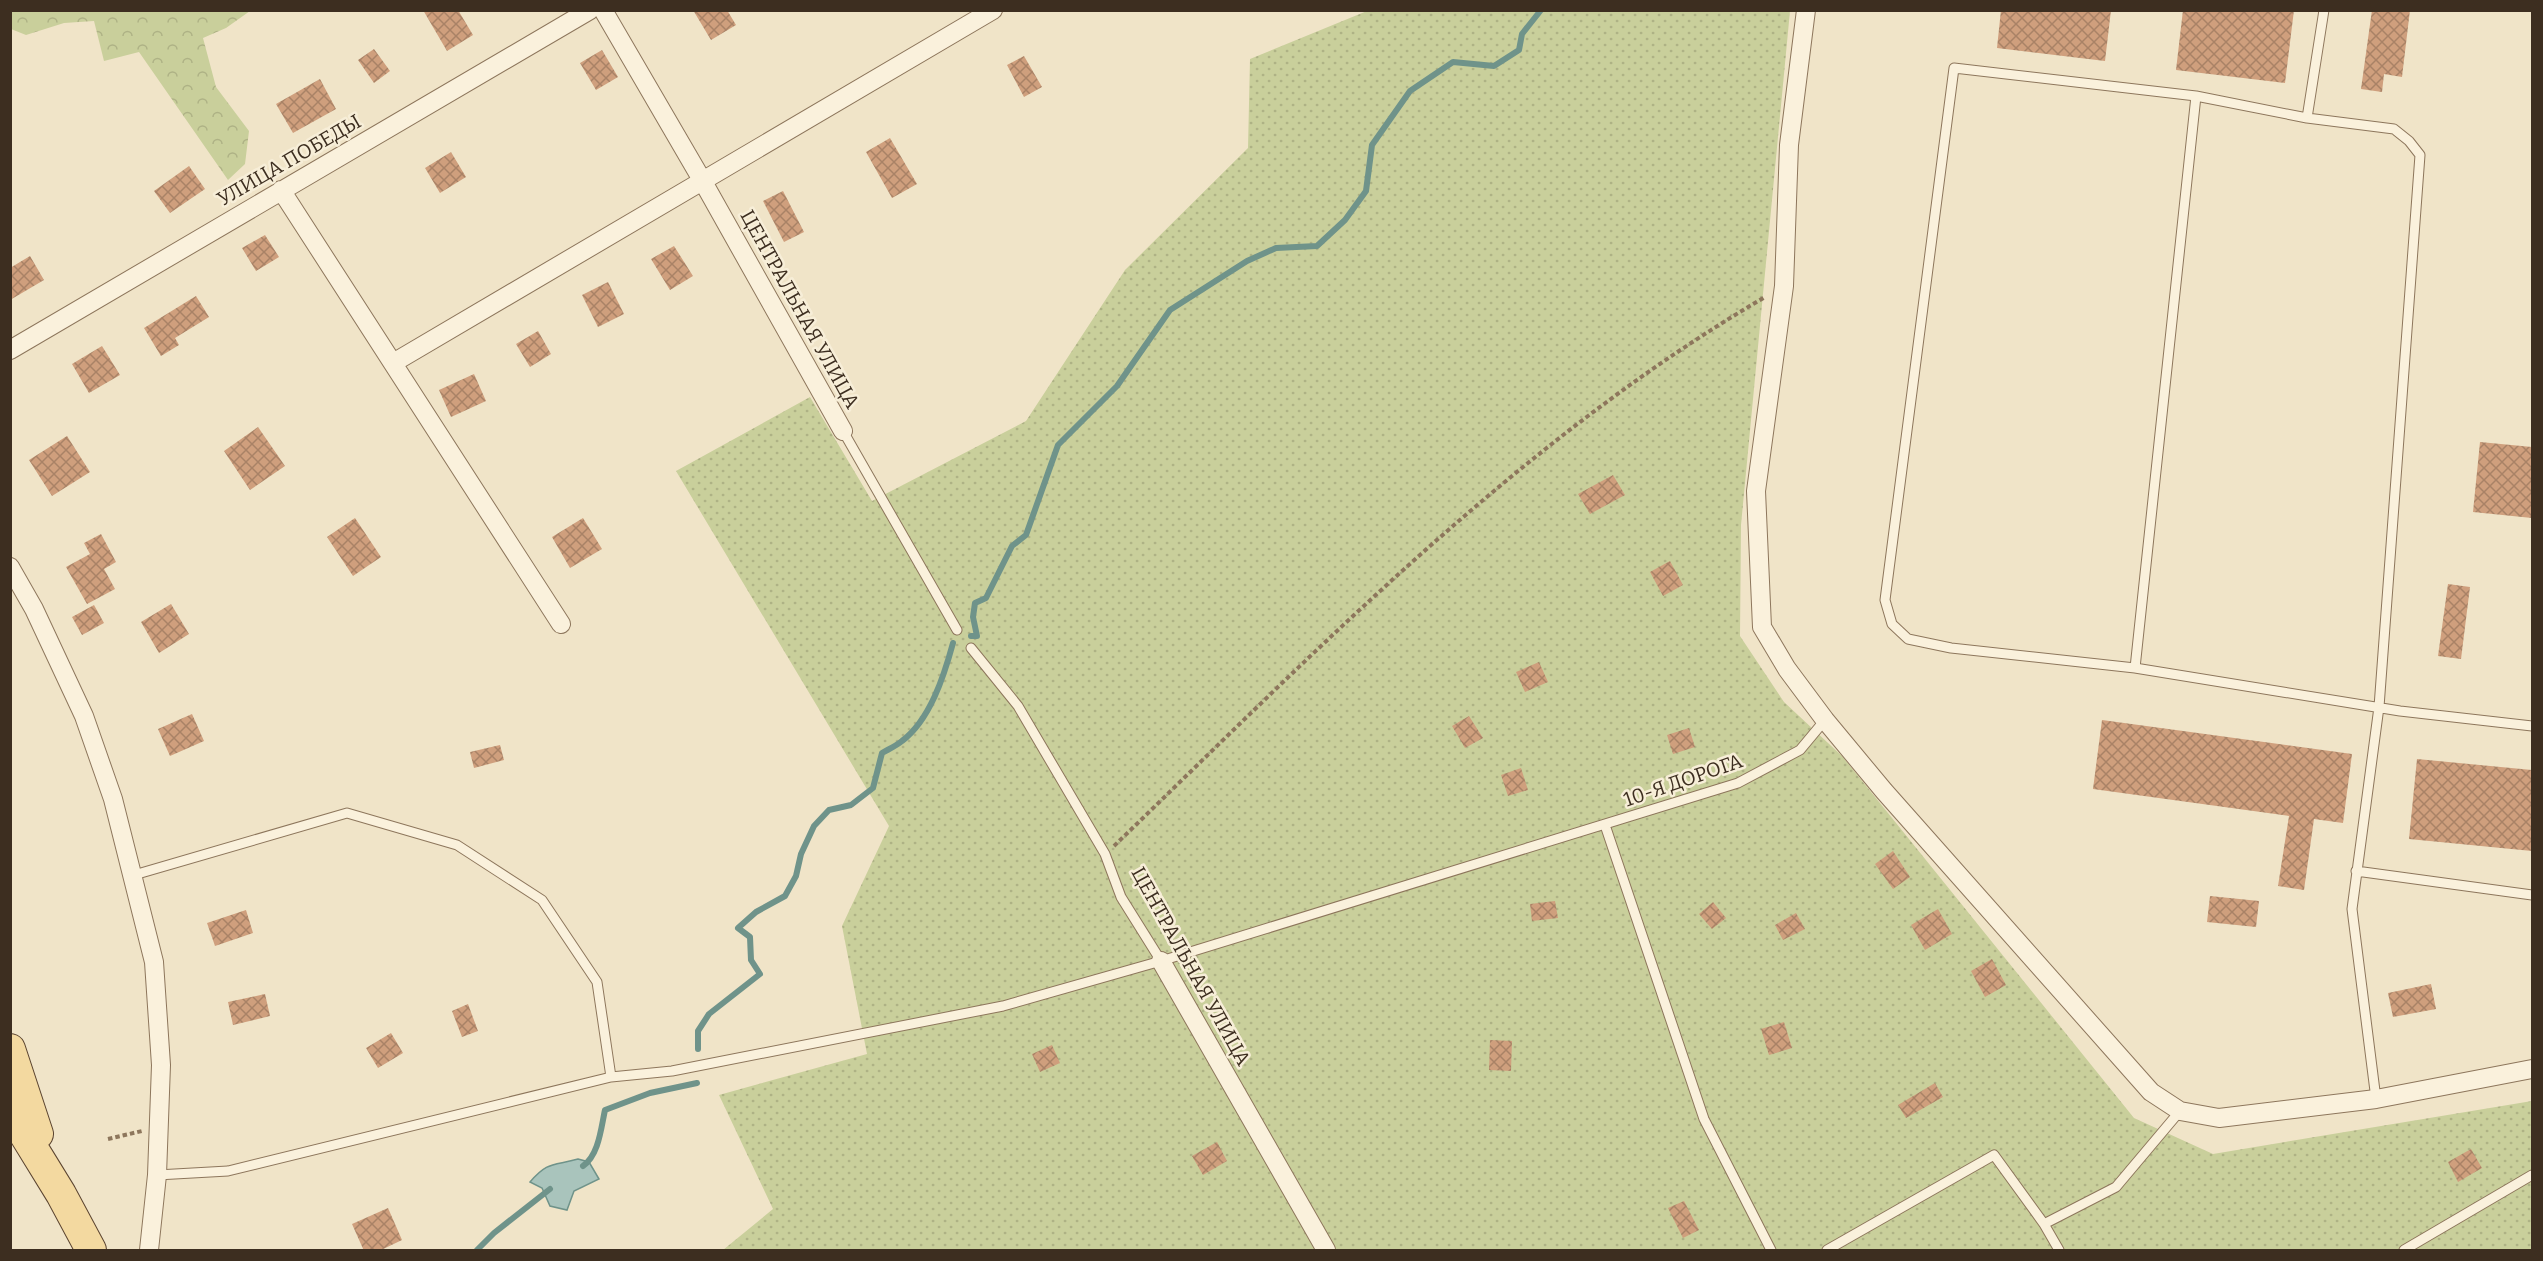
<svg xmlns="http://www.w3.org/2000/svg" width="2543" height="1261" font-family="Bitter,serif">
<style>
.grass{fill:url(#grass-dots)}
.forest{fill:url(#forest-crowns)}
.water{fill:#a9c4bc;stroke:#6f938a;stroke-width:1.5}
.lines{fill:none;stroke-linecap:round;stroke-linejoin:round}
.stream{stroke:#6f938a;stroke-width:6}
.building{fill:url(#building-cross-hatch)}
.service-casing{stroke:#8d765c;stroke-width:11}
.minor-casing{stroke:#8d765c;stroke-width:20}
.primary-casing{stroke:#5b4430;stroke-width:32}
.path{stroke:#8d765c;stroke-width:4;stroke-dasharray:4.5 3;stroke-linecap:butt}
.service{stroke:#faf1dc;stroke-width:9}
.minor{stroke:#faf1dc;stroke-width:18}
.primary{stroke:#f3d9a0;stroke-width:30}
.labels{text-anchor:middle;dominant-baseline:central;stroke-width:5;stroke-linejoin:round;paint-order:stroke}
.street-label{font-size:20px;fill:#3d2e20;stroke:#f7eed8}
</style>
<defs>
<pattern id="grass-dots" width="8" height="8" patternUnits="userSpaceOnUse" patternTransform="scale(1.5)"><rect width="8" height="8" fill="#c9cf9b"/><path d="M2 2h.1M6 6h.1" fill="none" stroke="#aeb285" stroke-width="1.8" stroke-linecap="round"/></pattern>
<pattern id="forest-crowns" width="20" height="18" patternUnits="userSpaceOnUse" patternTransform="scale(1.5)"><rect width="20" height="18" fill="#c9cf9b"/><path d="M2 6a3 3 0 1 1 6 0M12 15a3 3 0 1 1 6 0" fill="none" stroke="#aeb285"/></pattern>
<pattern id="building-cross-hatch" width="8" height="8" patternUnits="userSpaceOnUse" patternTransform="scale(1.5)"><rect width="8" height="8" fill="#cf9f7d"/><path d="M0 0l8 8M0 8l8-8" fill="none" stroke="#a98266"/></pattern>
</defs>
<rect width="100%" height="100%" fill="#f0e4c8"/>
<path class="grass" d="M1367,11h423l-49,514 -1,111 44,66 58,54 292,362 79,36 319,-53v149h-1809l50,-41 -54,-114 148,-41 -25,-128 47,-100 -213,-355 134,-74 62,104 154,-80 99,-151 123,-122 2,-89z"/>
<path class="forest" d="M10,11h240l-24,17 -23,10 13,49 33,44 -4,33 -17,16 -89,-128 -35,9 -10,-40 -30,2 -38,12 -15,-6z"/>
<path class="water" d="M578,1159l11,3 10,17 -25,12 -7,19 -17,-4 -8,-18 -12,-6c18,-21 23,-16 48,-23z"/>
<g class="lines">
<path class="stream" d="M971,636h6l-4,-19 2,-14 11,-5 26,-52 14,-11 32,-90 59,-59 53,-76 77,-49 29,-13 41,-2 28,-26 21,-29 6,-46 38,-54 43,-29 41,4 25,-16 3,-16 19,-24
M698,1049v-18l11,-17 51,-40 -9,-14 -1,-23 -12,-9 18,-16 29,-16 11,-20 5,-22 13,-28 15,-16 22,-5 22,-17 9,-35c7,-4 14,-7 20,-12 28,-21 42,-65 51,-98
M583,1166c16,-11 18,-38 22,-56l45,-17 47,-10
M477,1250l17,-17 56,-44"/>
</g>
<path class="building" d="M423,10h35l15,25 -26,16z
M693,10h34l9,15 -25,15z
M2001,10h110l-6,51 -108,-13z
M2183,10h111l-9,73 -109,-13z
M2372,10h38l-8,67 -18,-3 -2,18 -21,-3z
M374,49l16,22 -16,12 -16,-23z
M602,50l16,27 -22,13 -16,-27z
M1024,56l18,31 -18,10 -17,-32z
M320,79l16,30 -43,24 -17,-29z
M890,138l27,46 -25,14 -26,-46z
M451,152l15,25 -26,16 -15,-25z
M189,166l16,23 -35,24 -16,-22z
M783,191l21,41 -20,10 -21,-41z
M265,235l14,22 -23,14 -14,-23z
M674,246l19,30 -23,14 -19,-31z
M30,256l14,24 -34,20v-32z
M608,282l16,32 -26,13 -16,-32z
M196,296l13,21 -34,21 4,7 -18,11 -17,-28z
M538,331l13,23 -21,13 -14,-23z
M102,346l18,29 -31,18 -17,-29z
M474,374l12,27 -35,16 -12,-27z
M258,427l27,39 -35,24 -26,-39z
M67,436l23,36 -38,24 -23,-36z
M2480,442l52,5v71l-59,-6z
M1613,475l12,20 -35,19 -12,-20z
M355,518l26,39 -28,19 -26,-39z
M583,518l19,31 -32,19 -18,-31z
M101,534l15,28 -12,7 11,20 -28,15 -21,-37 24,-13 -6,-11z
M1670,561l13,24 -20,11 -13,-24z
M2448,584l22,3 -9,72 -23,-3z
M171,604l18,30 -30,19 -18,-31z
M94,605l10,18 -22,12 -10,-18z
M1539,662l9,20 -23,10 -9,-20z
M192,714l12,27 -34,15 -12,-27z
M1469,716l14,22 -18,10 -13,-22z
M2102,720l250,34 -9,69 -29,-4 -10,71 -26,-4 11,-70 -196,-27z
M1689,728l6,19 -22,7 -6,-19z
M500,745l4,15 -30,8 -4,-16z
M2417,759l115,11v81l-123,-12z
M1521,768l7,22 -20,6 -7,-21z
M1893,851l17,26 -17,12 -18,-25z
M2210,896l49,5 -3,26 -49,-5z
M1555,901l3,17 -26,3 -2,-17z
M1713,902l13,16 -14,11 -13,-15z
M1938,909l14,25 -27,16 -14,-25z
M246,910l7,23 -38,13 -8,-23z
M1796,913l9,16 -22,11 -8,-15z
M1992,959l14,26 -21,12 -14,-26z
M2431,984l5,25 -43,8 -5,-24z
M265,994l5,22 -37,9 -5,-23z
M468,1004l10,27 -16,6 -10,-26z
M1784,1022l8,26 -23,7 -8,-26z
M391,1033l12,20 -25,15 -12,-20z
M1490,1040l22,1 -1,30 -22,-1z
M1052,1045l8,18 -20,9 -8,-18z
M1935,1083l8,14 -37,21 -8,-13z
M1217,1142l10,19 -24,14 -11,-19z
M2471,1149l11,19 -24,14 -10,-20z
M1684,1201l15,29 -16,8 -15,-30z
M388,1208l14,32 -23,11h-15l-12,-27z"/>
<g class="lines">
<g class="service-casing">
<path id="service" d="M2324,10l-17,108 87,11 15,12 11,14 -41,552 -27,202 24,190
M2307,118l-111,-22 -242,-28 -69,532 7,24 16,15 43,9 184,20 265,43 132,15
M843,431l114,199
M971,648l47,58 87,148 16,43 40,64
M2135,668l61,-572
M1605,825l99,294 67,131
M2356,871l176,24
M134,875l213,-62 110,32 85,55 55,82 14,95
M157,1175l71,-4 383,-94 61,-6 331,-65 158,-45 577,-178 62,-33 25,-30
M2044,1224l72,-37 64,-76
M1827,1250l167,-95 50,69 15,26
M2404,1250l128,-75"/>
</g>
<g class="minor-casing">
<path id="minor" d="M603,10l99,170 141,251
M1806,10l-17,135 -5,141 -28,205 6,136 25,42 38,51 59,71 267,301 29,19 39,7 157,-19 156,-30
M281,190l280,434
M10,350l580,-340
M393,363l600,-353
M10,567l24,42 50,107 29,83 41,163 7,103 -4,110 -8,75
M1161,961l165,289"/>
</g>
<g class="primary-casing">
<path id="primary" d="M10,1049l28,85
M10,1111l51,83 30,56"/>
</g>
<path class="path" d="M1114,846c204,-197 405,-405 651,-549
M108,1139l34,-8"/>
<use href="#service" class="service"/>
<use href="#minor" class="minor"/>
<use href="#primary" class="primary"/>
</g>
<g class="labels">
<g class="street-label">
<text transform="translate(289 160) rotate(-30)">УЛИЦА ПОБЕДЫ</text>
<text transform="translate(800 309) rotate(61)">ЦЕНТРАЛЬНАЯ УЛИЦА</text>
<text transform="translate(1683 780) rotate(-19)">10-Я ДОРОГА</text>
<text transform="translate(1191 966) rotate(61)">ЦЕНТРАЛЬНАЯ УЛИЦА</text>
</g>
</g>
<rect width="2543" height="1261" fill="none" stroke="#3d2e20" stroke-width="24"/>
</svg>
